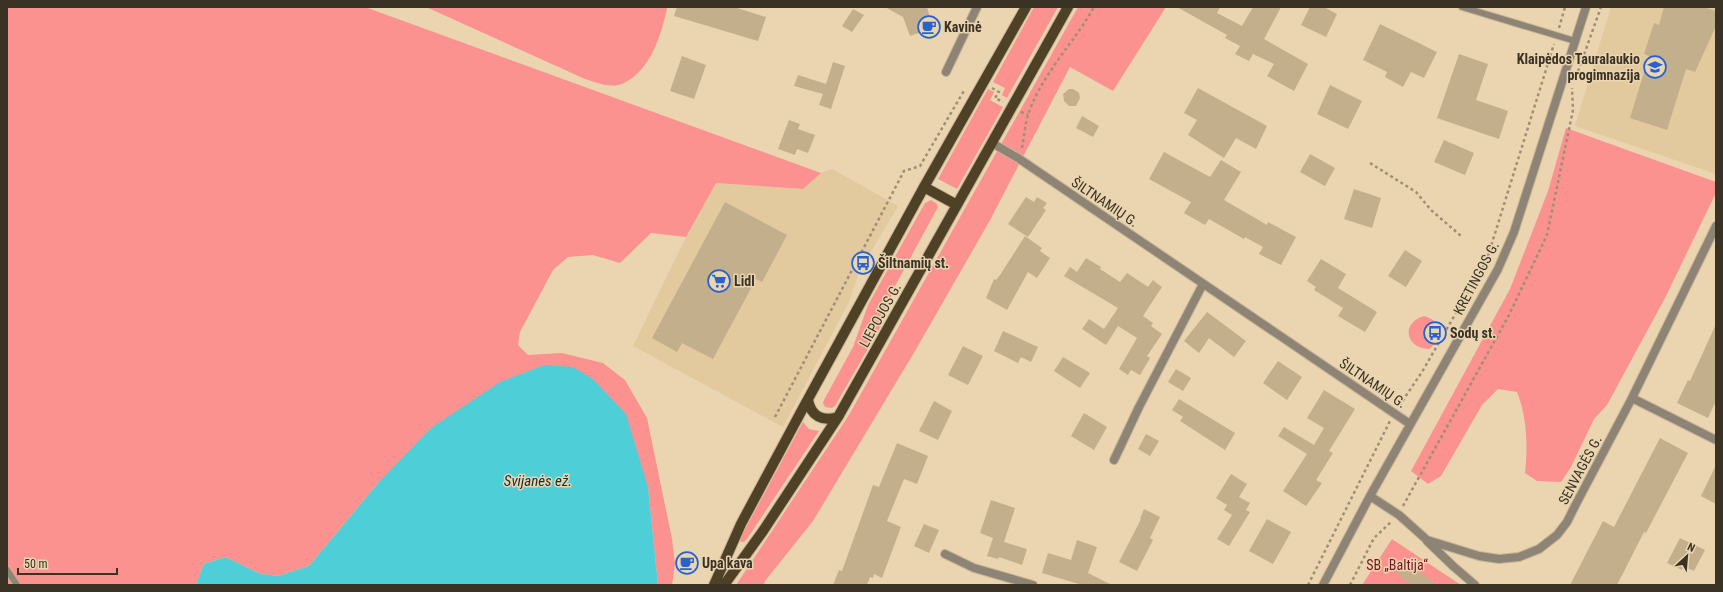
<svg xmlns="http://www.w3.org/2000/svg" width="1723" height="592" font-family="'Roboto Condensed',sans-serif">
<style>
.built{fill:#e2c99e}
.green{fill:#fb9290}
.water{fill:#4ecfd8}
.building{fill:#c3af8c}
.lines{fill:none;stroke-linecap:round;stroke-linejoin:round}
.lane-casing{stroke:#c7b494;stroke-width:8}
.street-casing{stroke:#c7b494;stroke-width:10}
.primary-casing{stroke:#c7b494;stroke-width:12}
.path{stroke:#9f8f74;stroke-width:2.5;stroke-dasharray:3 3;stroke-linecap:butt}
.lane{stroke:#8d8475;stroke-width:6}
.street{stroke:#8d8475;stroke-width:8}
.primary{stroke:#4f4126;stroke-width:10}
.labels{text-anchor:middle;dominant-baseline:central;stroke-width:3;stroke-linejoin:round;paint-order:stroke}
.poi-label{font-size:14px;font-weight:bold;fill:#3a3224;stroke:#ead5b0;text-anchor:start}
.street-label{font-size:14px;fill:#3a3224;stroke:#ead5b0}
.park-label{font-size:14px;fill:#7b141f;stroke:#ead5b0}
.water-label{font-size:15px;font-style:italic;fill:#122e30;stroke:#ead5b0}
</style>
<rect width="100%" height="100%" fill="#ead5b0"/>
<path class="built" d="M1611,7h105v167l-141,-48z
M832,169l66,37 -39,66 -10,30 -66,125 -150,-81 53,-109 30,-54 87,6 18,-16z"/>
<path class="green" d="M7,7h358l456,166 -18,16 -87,-6 -30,54 -35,-4 -31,30 -27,-8 -25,2 -15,13 -33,62 -2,13 10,10 34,-2 41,10 22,17 22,38 25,121 3,25 -3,21h-14l-10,-98 -269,-5 -70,84 -31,10 -17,-2 -36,-17 -21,7 -8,21h-189z
M426,7h241v2c-6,26 -16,61 -43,74 -12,6 -27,0 -39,-4z
M1034,7h24l-51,91 -5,-3 3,-7 -12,-6z
M1078,7h88l-53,84 -43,-24 -81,155 -74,129 -102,170 -48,60 -1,4h-28l113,-170z
M988,89l6,3 -4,8 13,7 -46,82 -19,-10z
M1566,128l150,54v11l-51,105 -58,107 -13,14 -23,48 -10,15 -24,-1 -12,-8c3,-27 2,-56 -8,-81l-19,-3 -16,16 -41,71 -13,8 -17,-13 99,-182 38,-98z
M931,200l6,4 1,3 -45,83 -12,36 -46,80 -3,2 -7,-1 -2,-4 1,-3 29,-53 15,-42 57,-102z
M1424,316c8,2 13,6 15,15l-7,16 -3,2c-23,0 -29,-26 -5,-33z
M803,422l6,7 10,2 -72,108 -3,3h-3l-1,-3 2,-4z
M1392,539l69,46h-99z"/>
<path class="water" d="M544,365l29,2 20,12 33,35 22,73 10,98h-462l8,-21 21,-7 36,17 17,2 31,-10 70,-84 52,-54 69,-46z"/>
<path class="building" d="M677,7h57l32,10 -8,24 -84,-25z
M885,7h42l5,18 -2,4 -20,7 -7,-19z
M1177,7h43l-3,6 25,13 11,-19h28l-17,32 44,25 -14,27 -27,-15 7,-12 -21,-10 -4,7 -14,-7 5,-8 -15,-8 2,-3z
M1310,7h14l13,7 -11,23 -25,-12z
M1664,7h39l13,4v15l-21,46 -9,-3 -19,61 -37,-12 19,-62 -5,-2 10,-31 5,2z
M853,9l11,6 -12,17 -10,-6z
M1380,24l57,28 -13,26 -13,-6 -8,15 -18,-10 2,-5 -24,-12z
M1459,54l29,10 -12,36 32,11 -9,28 -62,-21z
M682,56l24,9 -12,34 -24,-8z
M833,62l12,4 -14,43 -12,-4 4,-11 -29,-8 4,-11 28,9z
M1330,85l32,16 -14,28 -31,-15z
M1198,88l69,38 -11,23 -20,-11 -12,20 -36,-23 9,-15 -13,-7z
M1069,89h4l6,4 1,5 -4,8h-7l-5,-5 -1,-7z
M1082,116l17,10 -6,11 -17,-9z
M789,120l11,4 -2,5 17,6 -7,18 -11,-4 -2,6 -17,-6z
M1444,140l30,13 -9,22 -31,-13z
M1164,152l46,25 11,-17 20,12 -17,28 43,25 1,-3 28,15 -15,28 -22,-11 4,-7 -18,-10 -1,2 -35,-20 -4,6 -21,-12 7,-11 -42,-23z
M1310,154l25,14 -10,18 -25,-14z
M1354,189l27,9 -9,30 -28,-9z
M1026,197l8,5 3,-5 10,6 -4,5 3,2 -18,27 -20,-13z
M725,202l62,33 -25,47 -6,-3 -43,80 -31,-16 -5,9 -25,-14z
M1025,236l17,12 -2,3 10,7 -13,20 -9,-6 -21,38 -21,-12 8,-19 2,1 4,-5z
M1405,250l17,11 -16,26 -18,-11z
M1086,258l15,9 -1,2 20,13 7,-9 21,14 5,-7 9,7 -19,29 10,7 -2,3 11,8 -15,22 3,2 -10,17 -9,-5 -3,5 -9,-6 18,-31 -19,-12 -12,19 -24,-16 7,-10 15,10 14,-21 -54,-32 6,-9 7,5z
M1321,259l25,15 -8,14 39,24 -12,20 -27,-16 5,-8 -29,-18 2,-3 -9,-6z
M1207,312l39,29 -12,16 -25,-19 -10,15 -15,-12z
M1716,324v77l-8,17 -31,-15 11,-23 2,1z
M1003,331l35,16 -7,15 -10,-5 -3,6 -24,-12z
M963,346l20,10 -15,29 -20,-10z
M1063,357l27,16 -10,15 -26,-17z
M1278,361l24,16 -15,23 -24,-17z
M1176,369l15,9 -8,13 -15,-9z
M1324,390l31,19 -26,42 4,2 -17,27 6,3 -16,23 -23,-15 24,-37 -29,-18 6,-9 30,18 10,-17 -17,-10z
M1179,399l56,34 -10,17 -45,-29 3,-4 -11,-7z
M934,401l18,10 -14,29 -19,-9z
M1084,413l23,14 -13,23 -23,-14z
M1146,434l13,7 -9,15 -12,-7z
M1660,438l28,15 -42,80 -2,-1 -27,53h-47l33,-64 11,6z
M897,443l31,13 -11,28 -13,-5 -17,42 14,6 -19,51 -8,-4 -1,4 -3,-1 -3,8h-34l6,-15 3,1 31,-86 6,2z
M1716,465v39l-15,-8z
M1231,474l16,10 -8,13 11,6 -4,7 4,2 -21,34 -12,-7 15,-24 -8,-5 3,-5 -11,-7z
M991,500l24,8 -11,34 23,7 -5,16 -23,-8 -1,2 -11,-3 6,-18 -13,-5z
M1144,509l16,8 -10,21 3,2 -16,31 -18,-9 22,-43h-1z
M1267,519l24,13 -18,32 -24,-13z
M924,524l15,6 -10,23 -15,-7z
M1680,538l25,12 -11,21 -11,-5 -1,4 -15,-7z
M1077,540l20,7 -9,26 24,12h-30l-40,-12 6,-20 23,7z
M689,553l6,17 -10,3 -5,-17z
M1406,562l31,23h-25l-15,-11z"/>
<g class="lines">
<g class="lane-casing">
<path id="lane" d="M1462,7l113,34
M7,570l10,15"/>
</g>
<g class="street-casing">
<path id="street" d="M946,72l31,-65
M992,143l26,15 392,266
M1632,398l84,42
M1114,460l25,-53 64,-123
M1370,496l29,19 28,25 52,16 20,3 20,-2 20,-8 18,-14 10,-13 9,-18 56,-106 84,-172
M1427,541l26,25 22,19
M945,554l29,14 59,17
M1323,585l47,-89 128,-227 16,-37 72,-225"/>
</g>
<g class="primary-casing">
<path id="primary" d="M924,187l33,18
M808,400c3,16 14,22 30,17
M714,585l27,-61 61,-114 122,-223 102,-180
M724,585l39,-54 75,-114 230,-410"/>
</g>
<path class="path" d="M1559,28l6,-21
M1576,77l25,-70
M992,88l7,4 -4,6 8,4
M1021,112l7,3
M1022,148c2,-11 3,-23 6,-33 13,-40 46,-72 66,-108
M1370,163l46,29 15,18 30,26
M1399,406l23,-34 65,-113 67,-215
M775,417l129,-246 16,-5 45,-77
M1403,506l106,-191 38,-80 26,-125 -1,-22
M1308,585l82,-164
M1350,585l24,-47 18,-17"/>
<use href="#lane" class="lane"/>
<use href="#street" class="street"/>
<use href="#primary" class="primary"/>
</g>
<defs>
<g id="cafe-ring" transform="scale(1.15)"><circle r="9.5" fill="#ead5b0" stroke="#2862cf" stroke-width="1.5"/><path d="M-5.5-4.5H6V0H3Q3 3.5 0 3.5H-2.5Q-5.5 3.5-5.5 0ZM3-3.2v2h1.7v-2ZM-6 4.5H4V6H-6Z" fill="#2862cf"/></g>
<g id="school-ring" transform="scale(1.15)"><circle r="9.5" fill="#ead5b0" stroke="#2862cf" stroke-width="1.5"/><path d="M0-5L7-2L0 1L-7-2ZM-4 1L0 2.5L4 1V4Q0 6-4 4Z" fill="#2862cf"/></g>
<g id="bus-ring" transform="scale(1.15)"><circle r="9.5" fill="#ead5b0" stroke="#2862cf" stroke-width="1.5"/><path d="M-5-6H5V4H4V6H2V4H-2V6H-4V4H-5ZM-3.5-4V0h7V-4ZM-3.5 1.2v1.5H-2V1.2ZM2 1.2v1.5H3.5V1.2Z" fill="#2862cf"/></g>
<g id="supermarket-ring" transform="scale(1.15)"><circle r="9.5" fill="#ead5b0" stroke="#2862cf" stroke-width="1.5"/><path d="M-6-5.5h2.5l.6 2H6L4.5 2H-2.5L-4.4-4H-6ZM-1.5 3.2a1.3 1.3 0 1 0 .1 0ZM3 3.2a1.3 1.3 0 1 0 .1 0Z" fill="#2862cf"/></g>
</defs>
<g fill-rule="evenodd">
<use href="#cafe-ring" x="929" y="27"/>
<use href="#school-ring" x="1655" y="67"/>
<use href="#bus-ring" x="863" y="263"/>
<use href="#supermarket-ring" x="719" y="281"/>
<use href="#bus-ring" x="1435" y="333"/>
<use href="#cafe-ring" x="687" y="563"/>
</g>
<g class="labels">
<g class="poi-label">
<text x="944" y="27">Kavinė</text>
<text x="1640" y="59" text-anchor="end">Klaipėdos Tauralaukio<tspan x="1640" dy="16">progimnazija</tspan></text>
<text x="878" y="263">Šiltnamių st.</text>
<text x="734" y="281">Lidl</text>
<text x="1450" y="333">Sodų st.</text>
<text x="702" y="563">Upa kava</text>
</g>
<g class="street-label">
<text transform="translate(1105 202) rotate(34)">ŠILTNAMIŲ G.</text>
<text transform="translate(1476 278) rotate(-62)">KRETINGOS G.</text>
<text transform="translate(880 315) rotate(-61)">LIEPOJOS G.</text>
<text transform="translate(1373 383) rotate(34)">ŠILTNAMIŲ G.</text>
<text transform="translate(1580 470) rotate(-62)">SENVAGĖS G.</text>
</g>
<g class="park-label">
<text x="1397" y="565">SB „Baltija“</text>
</g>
<g class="water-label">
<text x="538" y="481">Svijanės ež.</text>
</g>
</g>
<rect width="1723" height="592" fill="none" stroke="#3a3224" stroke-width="16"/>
<g transform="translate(1687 556) rotate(26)" stroke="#ead5b0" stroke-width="3" paint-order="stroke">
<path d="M0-3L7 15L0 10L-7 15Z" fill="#3a3224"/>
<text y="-6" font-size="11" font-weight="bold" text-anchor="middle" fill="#3a3224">N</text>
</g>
<path d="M18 568v6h99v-6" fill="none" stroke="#3a3224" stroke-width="2"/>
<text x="24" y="568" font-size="12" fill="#3a3224" stroke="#ead5b0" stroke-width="3" paint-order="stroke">50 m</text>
</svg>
